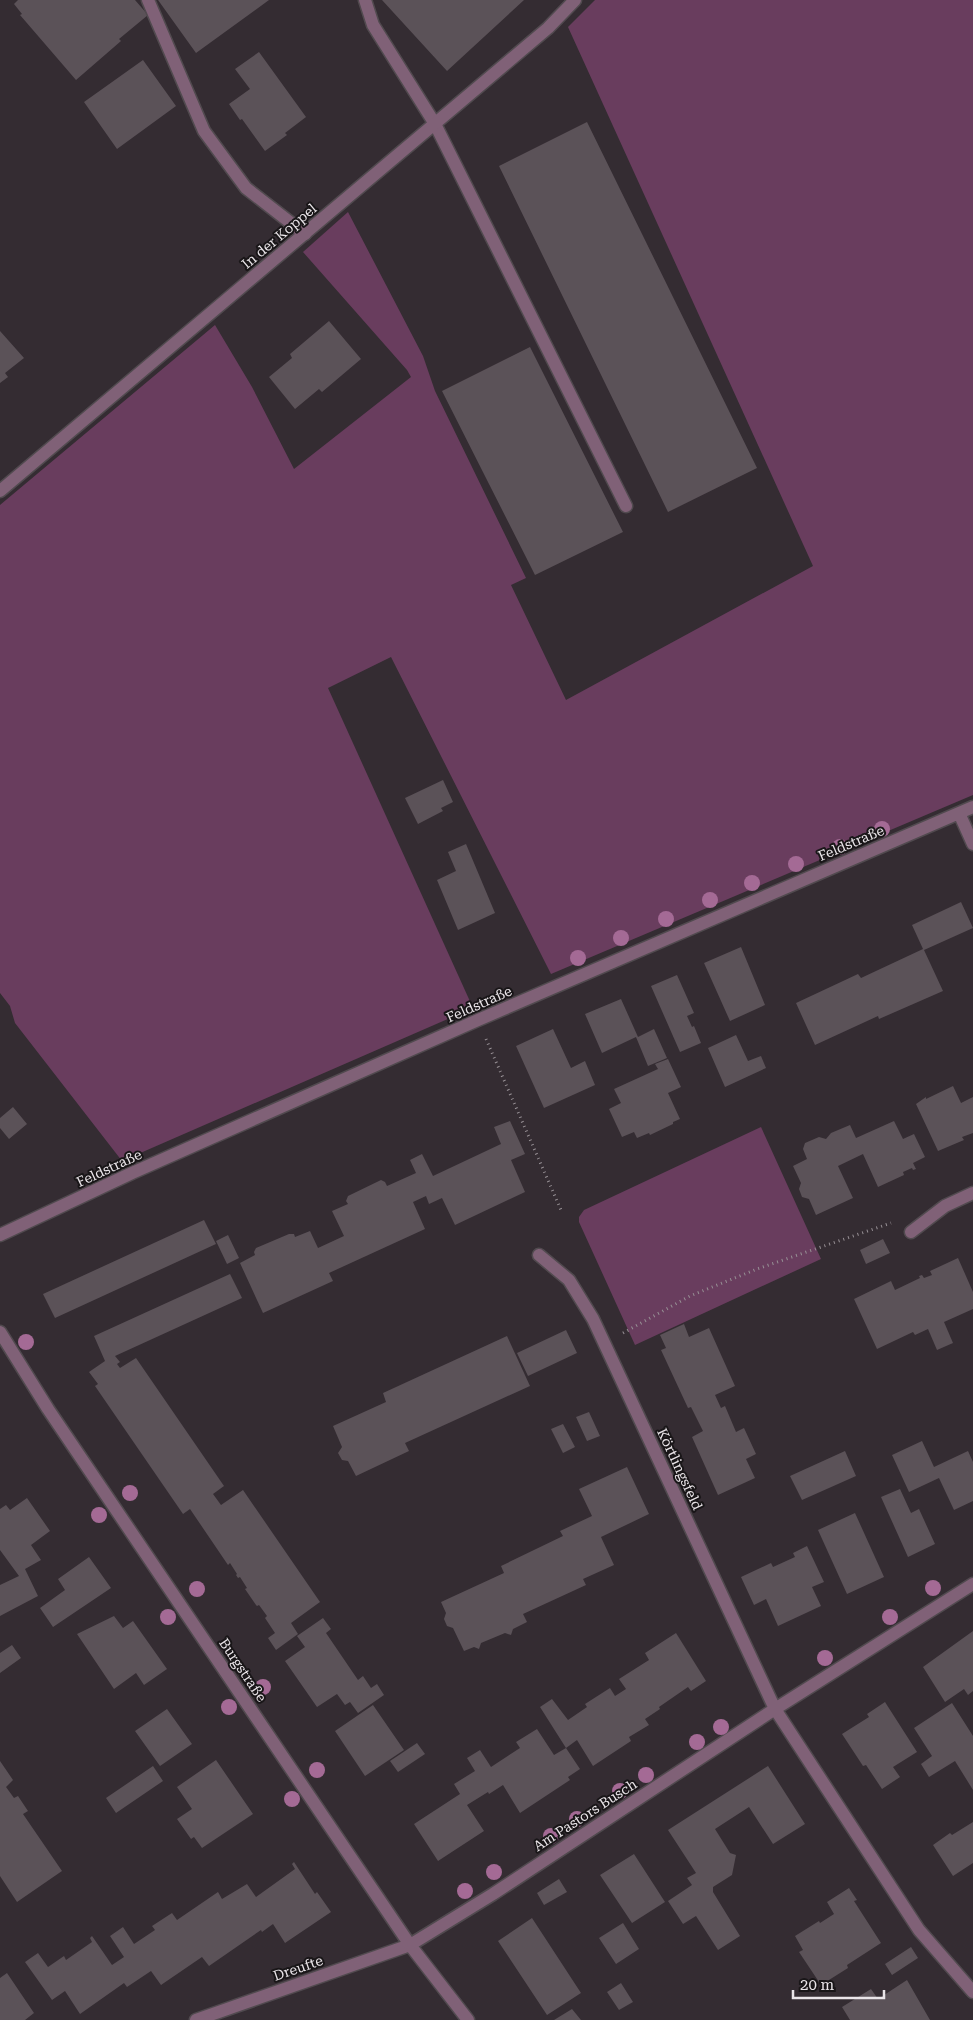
<svg xmlns="http://www.w3.org/2000/svg" width="973" height="2020" font-family="'Roboto Serif',serif">
<style>
.green{fill:#693d5e}
.building{fill:#5b5258}
.lines{fill:none;stroke-linecap:round;stroke-linejoin:round}
.service-casing{stroke:#514a4f;stroke-width:15}
.minor-casing{stroke:#514a4f;stroke-width:15}
.path{stroke:#979095;stroke-width:3;stroke-dasharray:1 4;stroke-linecap:butt}
.service{stroke:#806177;stroke-width:12}
.minor{stroke:#806177;stroke-width:12}
.tree{fill:#a46a95}
.labels{text-anchor:middle;dominant-baseline:central;stroke-width:4;stroke-linejoin:round;paint-order:stroke}
.street-label{font-size:14px;fill:#eae5e9;stroke:#191618}
</style>
<rect width="100%" height="100%" fill="#342c32"/>
<path class="green" d="M595,0h378v795l-422,179 -160,-317 -63,31 145,320 -351,153 -107,-138 -5,-17 -10,-13v-488l215,-180 37,62 42,82 117,-92 -4,-7 -104,-118 45,-40 75,144 12,35 91,187 -15,7 55,115 247,-134 -245,-539z
M761,1127l60,132 -186,86 -56,-123v-5l5,-7z"/>
<path class="building" d="M18,0h117l13,15 -29,24 2,2 -45,39 -56,-65 2,-1 -8,-10z
M158,0h111l-73,53z
M382,0h142l-77,71z
M259,52l47,65 -21,16 2,2 -22,16 -23,-32 -2,1 -11,-16 21,-15 -15,-20z
M143,60l33,46 -59,43 -33,-47z
M587,122l170,346 -89,44 -169,-346z
M329,321l32,38 -39,33 -3,-3 -24,20 -26,-32 23,-19 -2,-4z
M0,331l24,27 -19,15 3,4 -8,6z
M530,347l93,185 -88,43 -93,-184z
M443,780l10,22 -12,6 2,3 -25,13 -13,-26z
M466,844l29,69 -37,17 -21,-50 19,-9 -8,-19z
M961,902l12,26 -49,22 19,41 -64,28 -1,-3 -63,29 -19,-42 62,-29 3,4 62,-29 -11,-24z
M741,947l24,58 -35,16 -26,-58z
M677,975l17,38 -7,3 5,11 2,-1 7,17 -21,9 -29,-66z
M621,999l17,38 16,-8 13,29 -19,8 -12,-29 -34,16 -17,-39z
M553,1029l18,39 14,-7 10,24 -51,23 -28,-62z
M736,1035l12,26 13,-5 5,12 -41,19 -17,-39z
M668,1059l13,28 -13,6 12,26 -7,3v2l-23,11 -1,-2 -12,5 -3,-6 -12,5 -13,-28 12,-6 -7,-14 44,-20 -3,-5z
M953,1086l8,17 12,-6v36l-11,4 2,3 -26,11 -22,-47 10,-7v2z
M13,1107l14,17 -18,15 -9,-11v-10z
M510,1121l15,33 -14,6 14,32 -70,33 -13,-27 -13,6 -3,-8 -13,6 12,27 -96,44 4,8 -70,32 -23,-50 15,-8 -1,-3 2,-4 33,-14h5l1,3 15,-6 8,17 26,-12 -12,-25 16,-7 -2,-3 2,-5 33,-16 4,2 2,4 29,-13 -6,-13 12,-6 11,22 68,-32 -7,-17z
M894,1121l9,18 11,-5 11,23 -12,6 3,6 -3,1 -1,-2 -9,4 1,3 -26,12 -15,-33 -25,12 15,32 -37,17 -7,-16 -7,-2 -3,-8 2,-6 -8,-17 14,-7 -4,-10 2,-6 14,-6 7,2 5,-6 19,-8 6,13z
M204,1220l12,24 -161,74 -12,-24z
M228,1235l11,23 -12,6 -11,-23z
M883,1239l7,14 -24,11 -6,-14z
M958,1258l15,34v17l-29,13 9,21 -16,7 -9,-21 -13,6 -2,-3 -36,17 -23,-50 37,-18 4,9 25,-12 -1,-2 3,-1 2,3 8,-3 -2,-4z
M230,1274l12,24 -127,58 5,6 -3,2 3,4 16,-10 88,128 -11,8 8,11 22,-15 77,112 -29,21 7,11 -22,16 -8,-12 7,-5 -10,-15 2,-2 -8,-11 -2,1 -1,-1 -11,-16 2,-1 -7,-11 -2,1 -2,-3 1,-1 -7,-11 -2,2 -38,-56 -7,5 -88,-128 3,-2 -9,-12 16,-11 -11,-25z
M684,1324l5,13 20,-9 26,58 -20,9 6,13 4,-2 11,26 8,-4 12,26 -10,5 9,19 -37,17 -26,-58 11,-6 -12,-24 -3,1 -27,-58 5,-2 -6,-13z
M566,1330l11,23 -49,23 -11,-23z
M507,1336l23,50 -125,57 4,8 -53,25 -8,-15 -6,-1 -4,-7 4,-6 -9,-21 53,-24 -3,-9z
M589,1412l11,24 -13,5 -11,-24z
M563,1424l12,23 -12,6 -12,-24z
M922,1441l12,26 34,-16 5,11v39l-19,9 -15,-32 -30,14 -17,-37z
M845,1451l11,25 -54,24 -12,-24z
M627,1467l22,47 -48,23 13,28 -31,14 3,6 -63,29 4,8 -14,7 -2,6 -6,-2 -24,10 -2,6 -5,-2 -10,4 -11,-23 -6,-2 -3,-7 2,-6 -5,-11 63,-29 -3,-7 62,-30 -3,-5 32,-15 -13,-27z
M900,1489l11,24 8,-4 16,35 -27,13 -27,-60z
M27,1498l23,33 -19,14 10,15 -16,9 13,27 -38,20v-31l19,-9 -19,-26v-41l6,-4 4,5z
M855,1513l29,64 -37,17 -29,-64z
M807,1546l17,36 -12,5 9,19 -43,20 -12,-27 -12,6 -13,-28 30,-14 2,4 22,-10 -2,-4z
M89,1557l22,31 -58,39 -13,-19 25,-18 -7,-11z
M114,1616l9,12 10,-7 34,48 -23,16 -8,-12 -22,16 -37,-55z
M323,1618l8,11 -5,4 32,47 5,-4 8,12 6,-4 7,11 -26,18 -8,-11 -5,3 -8,-11 -20,13 -32,-46 20,-14 -8,-11z
M973,1631v60l-5,4 -4,-6 -19,13 -22,-35z
M676,1633l30,48 -15,10 -3,-4 -29,20 1,2 -15,10 4,6 -20,12 2,4 -38,25 -16,-26 -11,8 -26,-41 12,-8 16,21 19,-13 -2,-3 25,-16 5,8 11,-7 -7,-10 30,-19 -4,-7z
M12,1645l9,13 -21,15v-20z
M885,1702l32,50 -24,15 7,10 -18,12 -16,-24 -3,1 -21,-32 27,-17 -2,-3z
M952,1703l21,33v54l-18,-29 -26,16 -8,-13 11,-8 -18,-28z
M373,1705l31,45 -39,26 -30,-45z
M167,1709l25,35 -32,22 -25,-35z
M537,1729l17,26 12,-7 14,21 -12,8 2,3 -50,33 -17,-28 -14,9 -1,-2 -21,13 17,26 -46,30 -24,-37 46,-30 -6,-10 21,-13 -8,-13 13,-8 11,17 29,-19 -4,-6z
M417,1743l8,11 -27,18 -8,-11z
M216,1760l37,54 -51,34 -8,-11 -3,2 -14,-20 15,-10 -15,-22z
M0,1761l13,19 -7,7 8,11 4,-2 10,15 -5,3 39,57 -45,31 -17,-26z
M153,1766l10,15 -47,32 -10,-15z
M768,1766l37,58 -32,20 -24,-37 -34,22 15,24 6,2 -4,20 -19,12v5l27,44 -22,14 -22,-34 -13,8 -15,-23 24,-16 -5,-7 9,-5 -28,-43z
M973,1822v41l-20,13 -20,-31 17,-12 2,2z
M634,1854l31,48 -33,21 -32,-48z
M294,1862l21,32 2,-2 14,20 -46,31 -12,-19 -11,8 -1,-2 -52,36 -7,-9 -41,28 -10,-14 -24,16 -3,-4 -44,31 -15,-23 -13,9 -27,-38 13,-9 10,14 16,-11 2,4 26,-18 -2,-4 2,-2 20,29 12,-8 -14,-21 13,-9 11,17 21,-14 -3,-4 20,-13 5,7 41,-28 4,7 25,-15 9,13 39,-28 -3,-5z
M559,1879l8,13 -23,13 -7,-12z
M849,1888l8,12 -3,1 27,42 -34,22 1,3 -27,17 -22,-33 4,-2 -8,-14 24,-15 1,2 14,-9 -7,-12z
M532,1918l49,75 -34,22 -49,-74z
M623,1923l16,26 -23,15 -17,-26z
M911,1947l7,11 -26,17 -7,-11z
M7,1973l27,40 -9,7h-25v-42z
M907,1980l23,40h-80l-8,-13 29,-18 7,10z
M621,1983l12,19 -14,8 -12,-18z
M572,2009l9,11h-27z"/>
<g class="lines">
<g class="service-casing">
<path id="service" d="M148,0l56,131 42,57 59,46
M365,0l8,25 62,99 191,382"/>
</g>
<g class="minor-casing">
<path id="minor" d="M0,491l548,-463 27,-28
M959,813l14,31
M911,1232l34,-26 28,-13
M0,1235l132,-62 346,-153 495,-213
M539,1255l30,25 24,39 182,390 144,221 54,62
M0,1332l48,77 362,536 58,75
M196,2020l214,-75 83,-51 282,-185 198,-125"/>
</g>
<path class="path" d="M486,1039l75,171
M623,1333l67,-37 67,-27 134,-46"/>
<use href="#service" class="service"/>
<use href="#minor" class="minor"/>
</g>
<g class="tree">
<circle cx="882" cy="829" r="8"/>
<circle cx="840" cy="847" r="8"/>
<circle cx="796" cy="864" r="8"/>
<circle cx="752" cy="883" r="8"/>
<circle cx="710" cy="900" r="8"/>
<circle cx="666" cy="919" r="8"/>
<circle cx="621" cy="938" r="8"/>
<circle cx="578" cy="958" r="8"/>
<circle cx="26" cy="1342" r="8"/>
<circle cx="130" cy="1493" r="8"/>
<circle cx="99" cy="1515" r="8"/>
<circle cx="933" cy="1588" r="8"/>
<circle cx="197" cy="1589" r="8"/>
<circle cx="168" cy="1617" r="8"/>
<circle cx="890" cy="1617" r="8"/>
<circle cx="825" cy="1658" r="8"/>
<circle cx="263" cy="1687" r="8"/>
<circle cx="229" cy="1707" r="8"/>
<circle cx="721" cy="1727" r="8"/>
<circle cx="697" cy="1742" r="8"/>
<circle cx="317" cy="1770" r="8"/>
<circle cx="646" cy="1775" r="8"/>
<circle cx="620" cy="1791" r="8"/>
<circle cx="292" cy="1799" r="8"/>
<circle cx="577" cy="1819" r="8"/>
<circle cx="551" cy="1836" r="8"/>
<circle cx="494" cy="1872" r="8"/>
<circle cx="465" cy="1891" r="8"/>
</g>
<g class="labels">
<g class="street-label">
<text transform="translate(279 236) rotate(-40)">In der Koppel</text>
<text transform="translate(851 843) rotate(-23)">Feldstraße</text>
<text transform="translate(479 1004) rotate(-24)">Feldstraße</text>
<text transform="translate(109 1168) rotate(-25)">Feldstraße</text>
<text transform="translate(680 1469) rotate(65)">Körtlingsfeld</text>
<text transform="translate(243 1670) rotate(56)">Burgstraße</text>
<text transform="translate(585 1815) rotate(-33)">Am Pastors Busch</text>
<text transform="translate(298 1968) rotate(-19)">Dreufte</text>
</g>
</g>
<path d="M793 1990v8h91v-8" fill="none" stroke="#eae5e9" stroke-width="2.5"/>
<text x="800" y="1990" font-size="15" fill="#eae5e9" stroke="#191618" stroke-width="4" paint-order="stroke">20 m</text>
</svg>
